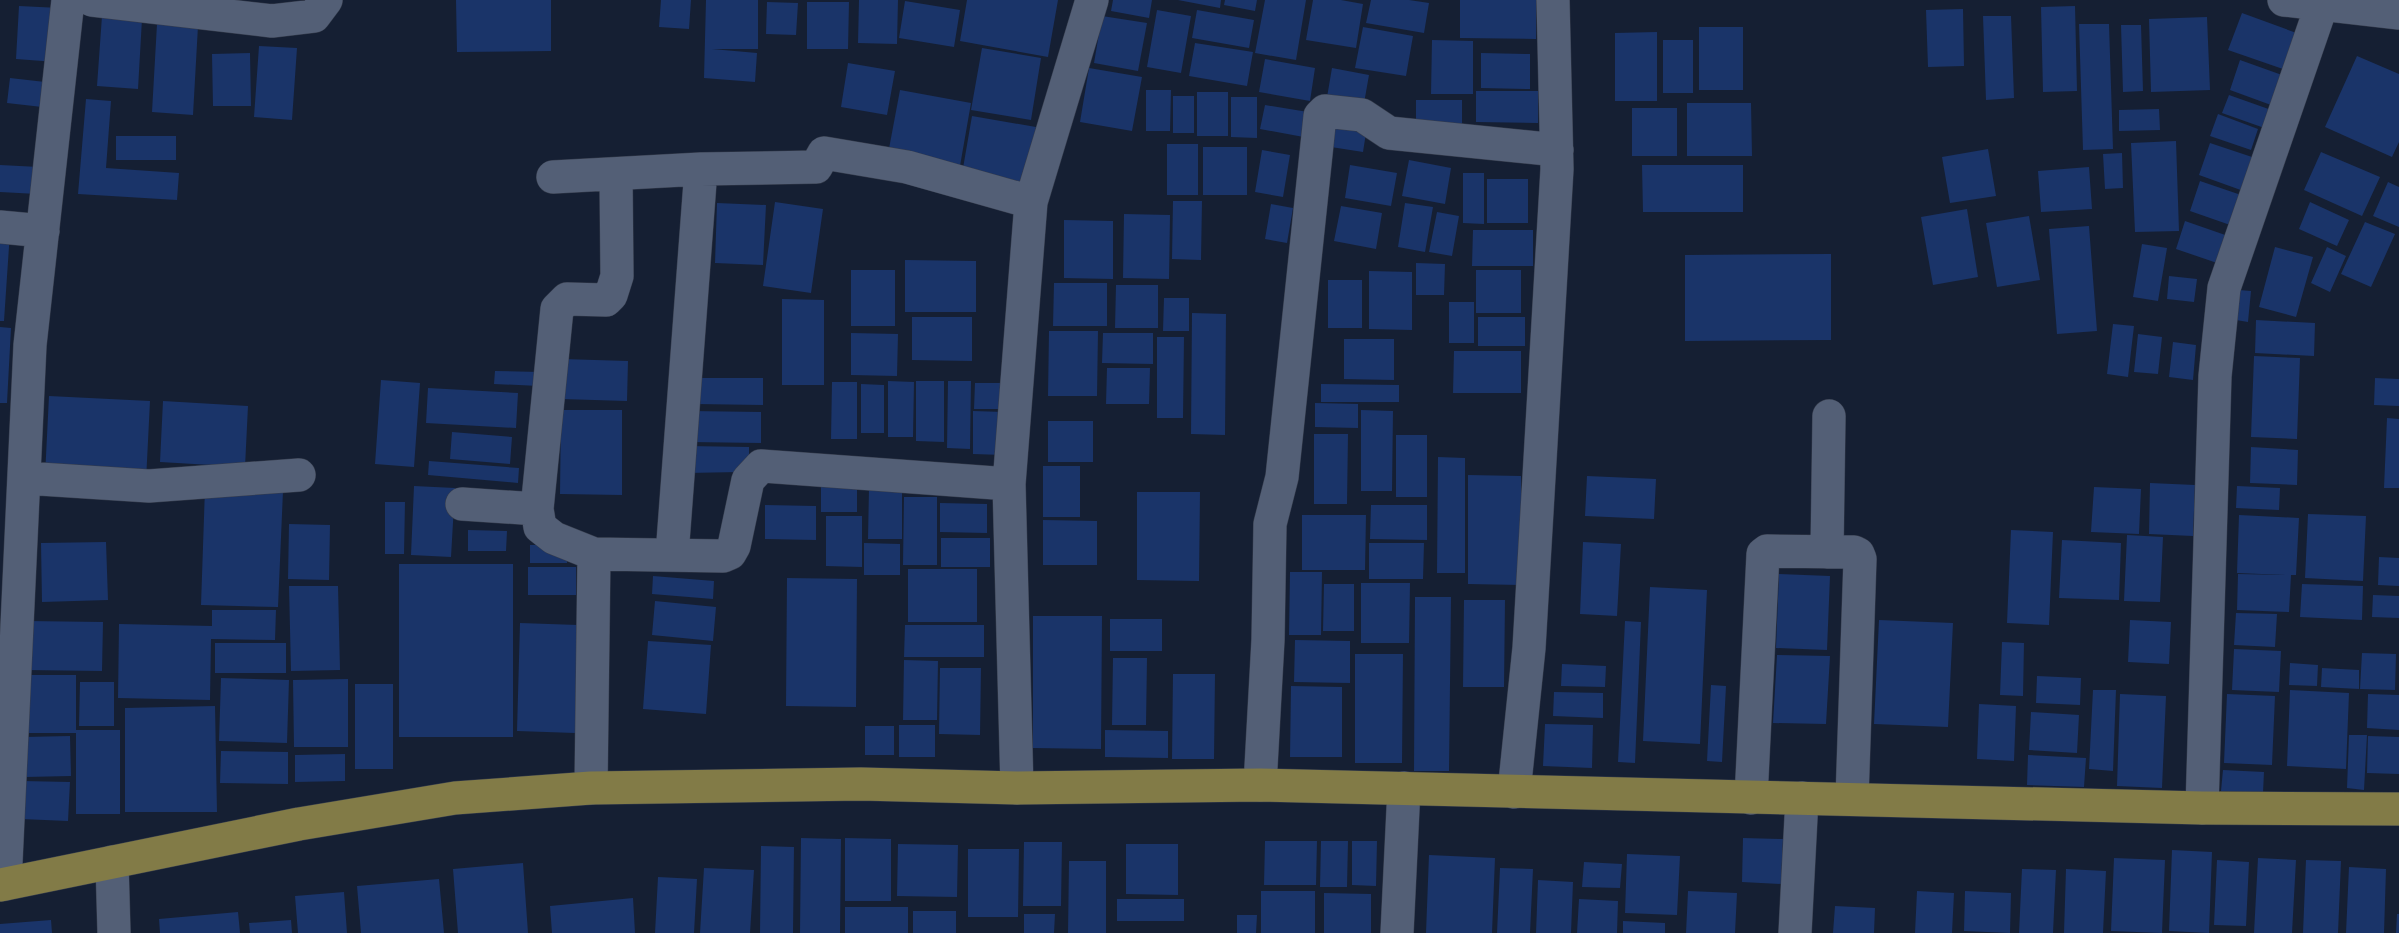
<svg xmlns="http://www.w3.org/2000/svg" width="2399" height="933" font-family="'Public Sans',sans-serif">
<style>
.building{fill:#1a3469}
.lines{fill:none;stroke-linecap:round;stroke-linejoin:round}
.minor-casing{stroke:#353c4c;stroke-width:34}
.major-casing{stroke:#353c4c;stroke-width:34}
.minor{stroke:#535f76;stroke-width:33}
.major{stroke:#827b47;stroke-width:33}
</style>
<rect width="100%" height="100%" fill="#151f33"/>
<path class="building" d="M456,0h95v51l-94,1z
M661,0h30l-2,29 -30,-2z
M706,0h52v49h-46l45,4 -2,29 -51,-4z
M859,0h39l-1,44 -39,-1z
M967,0h91l-10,57 -88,-16z
M1113,0h39l-3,18 -38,-7z
M1178,0h43l-1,8z
M1225,0h32l-2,11 -31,-6z
M1265,0h41l-10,60 -41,-7z
M1313,0h28l22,4 -7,44 -50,-8z
M1371,0h38l20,3 -5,30 -58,-10z
M1460,0h76v39l-76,-1z
M905,1l55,9 -6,37 -55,-9z
M767,2l31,1 -2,32 -30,-1z
M807,2h42l-1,47h-41z
M19,6l41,2 -4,54 -40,-3z
M2075,6l2,85 -34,1 -2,-85z
M1963,9l1,57 -36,1 -2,-57z
M1157,10l34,6 -10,57 -34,-6z
M1197,10l57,10 -5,28 -57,-10z
M2242,13l60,22 -13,36 -61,-21z
M102,16l40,3 -4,70 -41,-3z
M1102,16l45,7 -9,48 -44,-8z
M1983,16h28l3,82 -28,2z
M2207,17l3,73 -59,2 -2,-73z
M157,24l41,2 -5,89 -41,-3z
M2079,24h30l4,125 -30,1z
M2121,25h20l2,66 -20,1z
M1363,27l50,9 -7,40 -51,-8z
M1699,27h44v63h-44z
M1657,32v69h-42v-68z
M1432,40l41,1v53h-42z
M1663,40h30v53h-30z
M1195,43l58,9 -6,34 -58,-10z
M259,46l38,2 -5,72 -38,-3z
M982,48l59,10 -10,62 -60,-10z
M250,53l1,53h-38l-1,-52z
M1481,53l49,1v35l-49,-1z
M2357,56l42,18v68l-7,15 -67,-30z
M1265,59l50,9 -5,33 -51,-9z
M2240,60l42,15 -11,30 -41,-15z
M848,63l47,8 -8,44 -46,-8z
M1089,68l53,9 -10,54 -52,-9z
M1332,68l37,7 -6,34 -37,-6z
M10,78l44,5 -3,25 -44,-5z
M900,90l71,13 -11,63 -72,-12z
M1146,90h25l-1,41h-24z
M1476,91h62v32l-62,-1z
M1197,92h31v44h-31z
M2229,95l48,17 -7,18 -48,-17z
M1173,96h21v37h-21z
M1231,97h26v41l-26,-1z
M86,99l25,2 -5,67 73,5 -2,27 -99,-6z
M1416,100h46v30l-46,-1z
M1687,103h64l1,53h-65z
M1265,105l49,8 -5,25 -49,-9z
M1632,108h45v48h-45z
M2159,109l1,21 -41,1v-21z
M2218,114l40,15 -7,21 -41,-14z
M972,116l64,11 -10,59 -64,-12z
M1334,127l32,6 -3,19 -32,-5z
M116,136h60v24h-60z
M2176,141l3,90 -44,1 -4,-89z
M2210,143l51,17 -12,33 -50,-18z
M1167,144h31v51h-31z
M1203,147h44v48h-44z
M1988,149l8,47 -46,7 -8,-46z
M1262,150l28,5 -7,42 -28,-5z
M2321,152l59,25 -18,39 -58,-26z
M2122,153l1,35 -18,1 -2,-35z
M1409,160l42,8 -6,36 -43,-8z
M0,165l39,2 -2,27 -37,-2z
M1350,165l47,8 -6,33 -46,-8z
M1642,165h101v47h-100z
M2089,167l3,42 -51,3 -3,-41z
M1463,173h21v51l-21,-1z
M1487,179h41v44h-41z
M2200,181l44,15 -11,30 -43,-15z
M2388,182l11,5v40l-26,-11z
M1173,201h29l-1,59 -29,-1z
M775,202l48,7 -12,84 -48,-7z
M2310,202l39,18 -12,26 -38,-17z
M717,203l49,2 -3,60 -48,-2z
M1405,203l28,4 -8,45 -27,-5z
M1271,204l22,4 -6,35 -22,-4z
M1341,206l41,7 -6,36 -42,-8z
M1967,209l11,68 -45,8 -12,-68z
M1437,212l22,4 -7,40 -23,-4z
M1124,214l46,1 -1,64 -46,-1z
M2029,216l11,64 -43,7 -11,-64z
M1064,220l49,1v58l-49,-1z
M2185,221l46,16 -11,27 -44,-15z
M2365,222l30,12 -24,53 -30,-13z
M2089,226l8,105 -40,3 -8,-105z
M1473,230h60v36h-61z
M0,231l10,1 -6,89h-4z
M2142,244l25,4 -9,53 -25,-4z
M2275,247l38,10 -17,60 -37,-10z
M2327,247l19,9 -16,36 -19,-9z
M1831,254v86l-146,1v-86z
M905,260l71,1v51h-71z
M1416,263l29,1 -1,31h-28z
M851,270h44v56h-44z
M1476,270h45v43h-45z
M1369,271l43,1v58l-43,-1z
M2169,276l28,3 -3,23 -27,-3z
M1328,280h34v48h-34z
M1054,283h53v43h-54z
M1116,285h42v43h-43z
M2239,290l12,1 -3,31 -12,-2z
M1164,298h25v33h-26z
M782,299l42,1v85h-42z
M1449,302h25v41h-25z
M1192,313l34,1 -1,121 -34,-1z
M912,317h60v44l-60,-1z
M1478,317h47v29h-47z
M2256,320l59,3 -1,33 -59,-3z
M2113,324l21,2 -6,51 -21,-3z
M0,327l11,1 -4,75h-7z
M1049,331h49l-1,65h-49z
M851,333l47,1 -1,42 -46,-1z
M1103,333h50v31l-51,-1z
M2138,334l24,3 -4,37 -24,-2z
M1157,337h27l-1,81h-26z
M1344,339h50v41l-50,-1z
M2173,342l23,3 -3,35 -24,-3z
M1454,351h67v42h-68z
M2254,356l46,2 -3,81 -46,-2z
M562,359l66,2 -1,40 -66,-2z
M1107,368h43l-1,36h-43z
M495,371l45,1 -1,14 -45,-2z
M695,378h68v27l-68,-1z
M2375,378l24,1v27l-25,-1z
M381,380l39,3 -6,84 -39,-3z
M888,381l26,1 -1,55h-25z
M916,381h28v61l-28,-1z
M948,381h23l-1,68 -23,-1z
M832,382h25v57h-26z
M975,383h34v26h-35z
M861,384l23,1v48h-23z
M1321,384l78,1v17h-78z
M428,388l90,5 -2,35 -90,-5z
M49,396l101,5 -4,80 -101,-5z
M163,401l85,5 -3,61 -85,-5z
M1315,403l43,1v24l-43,-1z
M561,410h61v85l-62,-1z
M1361,410l32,1 -1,80h-31z
M690,411l71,1v31l-71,-1z
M973,411l31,1 -1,43 -30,-1z
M2387,418l12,1v69h-15z
M1048,421h45v41h-45z
M452,432l60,5 -2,27 -60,-5z
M1314,434h34l-1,70h-33z
M1396,435h31v62h-31z
M687,446l62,1v14l-9,11 -54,1z
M2251,447l47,3 -1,35 -47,-2z
M1438,457l27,1v115h-28z
M429,461l90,7 -1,15 -90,-8z
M1043,466h37v51h-37z
M1468,475l53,1v109l-53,-1z
M821,476l36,1v35h-36z
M1587,476l69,3 -2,40 -69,-3z
M2150,483l45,2 -2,51 -44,-2z
M414,486l41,2 -4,69 -40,-2z
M2237,486l43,2 -1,22 -43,-2z
M2094,487l47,2 -2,45 -48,-2z
M205,488l78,3 -5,116 -77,-2z
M869,488l33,1v50h-34z
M1137,492h63l-1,89 -62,-1z
M904,497h33v68h-34z
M385,502h20l-1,52h-19z
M940,503l47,1v29l-47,-1z
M765,505l51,1v34l-51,-1z
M1371,505h56v35l-57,-1z
M2308,514l58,2 -3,65 -58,-3z
M1302,515h64l-1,55h-63z
M2239,515l60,3 -3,57h-5l-2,37 -52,-2 1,-36 47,1 -48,-2z
M826,516h36v51l-36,-1z
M1043,520l54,1v44h-54z
M289,524l41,1 -1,55 -41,-1z
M468,530l39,1 -1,20h-38z
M2011,530l42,2 -4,93 -42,-2z
M2127,535l36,2 -3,65 -36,-1z
M941,538h49v29h-49z
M2062,540l59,3 -2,57 -60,-2z
M106,542l2,58 -66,2 -1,-59z
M1583,542l38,2 -4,72 -37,-2z
M864,543l36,1v31h-36z
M1369,543h55l-1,36h-54z
M530,545h37v18h-37z
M2379,557l20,1v28l-21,-1z
M399,564h114v173h-114z
M528,567h48v28h-48z
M908,569h69v53h-69z
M1290,572h32l-1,63h-32z
M1779,574l51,2 -3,74 -51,-2z
M653,576l61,5 -1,18 -61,-5z
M787,578l70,1 -1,128 -70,-1z
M1361,583h49l-1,60h-48z
M1324,584h30v47h-31z
M2302,584l61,2 -1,34 -62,-3z
M289,586h49l2,84 -49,1z
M1650,587l57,3 -7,154 -57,-3z
M2373,595l26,1v22l-27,-1z
M1415,597h36l-2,174h-35z
M1464,600h41l-1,87h-41z
M655,601l61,6 -3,34 -61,-6z
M212,610h64l-1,30 -64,-1 -1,61 -92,-2 1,-74 93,2z
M2236,613l41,1 -2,33 -41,-2z
M1033,616h69l-1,133 -68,-1z
M1110,619h52v32h-52z
M1879,620l74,3 -5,104 -74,-3z
M2130,620l41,2 -2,42 -41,-2z
M26,621l77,1 -1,49 -78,-1z
M1625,621l16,1 -6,141 -17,-1z
M520,623l58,2 -3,108 -58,-2z
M905,625h79v32h-80z
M1295,640l55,1v42l-56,-1z
M648,641l63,4 -5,69 -63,-5z
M2002,642l22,1 -1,53 -23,-1z
M215,643h71v30h-71z
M2234,649l47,2 -2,41 -47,-2z
M2362,653l34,1 -1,36 -35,-1z
M1355,654h48l-1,109h-47z
M1777,655l53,1 -4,68 -53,-1z
M1113,658h34l-1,67h-34z
M904,660l34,1 -1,59h-34z
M2290,663l28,2 -1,21 -28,-1z
M1562,664l44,2 -1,21 -44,-1z
M940,668h41l-1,67 -41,-1z
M2322,668l37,2v19l-38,-2z
M1173,674h42l-1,85h-42z
M18,675h58v55h44v84h-44v-81h-58z
M2037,676l44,2 -1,27 -44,-2z
M221,678l68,2 -2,63 -68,-2z
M348,679v68h-54l-1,-67z
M80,682h34v44h-35z
M355,684h38v85h-38z
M1711,685l15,1 -4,76 -15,-1z
M1291,686l51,1v70h-52z
M2093,690h23l-3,81 -24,-2z
M2290,690l59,3 -3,76 -59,-3z
M1554,692l49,1v25l-50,-2z
M2120,694l46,2 -4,92 -45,-2z
M2227,694l48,2 -3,69 -48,-2z
M2368,694l31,1v35l-32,-2z
M1979,704l37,2 -2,55 -37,-2z
M215,706l2,106h-92v-104z
M2031,712l48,3 -2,38 -48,-3z
M1545,724l48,1 -1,43 -49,-2z
M899,725h36v32h-36z
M865,726h29v29h-29z
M1105,730l63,1v27l-63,-1z
M2349,735h18l-3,55 -17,-2z
M70,736l1,40 -46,1 -1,-40z
M2368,736l31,1v37l-32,-1z
M221,751l67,1v32l-68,-1z
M345,754v27l-50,1v-27z
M2028,755l58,3 -2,29 -57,-2z
M2223,770l41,2 -1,21 -42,-2z
M22,781l48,1 -2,39 -47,-2z
M801,838l40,1 -1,94h-40z
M845,838l46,1v62h-46z
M1743,838l40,1 -2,45 -39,-2z
M1265,841h52l-1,44h-52z
M1321,841h27l-1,46h-27z
M1352,841h25l-1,45 -24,-1z
M1024,842h38l-1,64h-38z
M898,844l60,1 -1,52 -60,-1z
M1126,844h52v51l-52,-1z
M761,846l33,1 -1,86h-33z
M968,849h51l-1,68h-50z
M2172,850l40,2 -3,81 -40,-2z
M1627,854l53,2 -3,59 -52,-2z
M1429,855l66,3 -3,75h-66z
M2114,858l51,2 -3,73 -51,-2z
M2258,858l38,2 -4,73h-38z
M2217,860l32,2 -3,64 -32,-1z
M2306,860l35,1 -3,72h-35z
M1069,861h37v72h-38z
M1584,862l38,2 -2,24 -38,-1z
M523,863l5,70h-70l-5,-64z
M2349,867l37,2 -2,64h-38z
M704,868l50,2 -4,63h-50z
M1500,868l33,1 -3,64h-33z
M2022,869l34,1 -3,63h-34z
M2066,869l40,2 -3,62h-39z
M658,877l39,2 -3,54h-39z
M439,879l5,54h-83l-4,-47z
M1538,880l35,2 -2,51h-35z
M1261,891h54v42h-54z
M1688,891l49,2 -2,40h-49z
M1917,891l37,2 -2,40h-37z
M1965,891l46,2 -1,40 -46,-2z
M344,892l3,41h-49l-3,-37z
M1324,893l47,1v39h-47z
M633,898l2,35h-83l-2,-27z
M1117,899h67v22h-67z
M1579,899l39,2 -1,32h-40z
M1835,906l40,2 -1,25h-41z
M845,907h63v26h-63z
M913,911h43v22h-43z
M238,912l2,21h-80l-1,-14z
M1024,914h31l-1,19h-30z
M2397,914h2v19h-3z
M1237,915h20l-1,18h-19z
M51,920l1,13h-52v-9z
M291,920l1,13h-42l-1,-10z
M1623,921l42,2v10h-42z"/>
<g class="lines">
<g class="minor-casing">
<path id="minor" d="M92,0l180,21 42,-5 12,-16
M2284,0l115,13
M616,174l1,102 -6,19 -5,5 -39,-1 -10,10 -20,200 3,18 14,11 40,16 129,2 7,-3 4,-7 14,-66 13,-14 248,18
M553,177l148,-8
M0,227l43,4
M24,478l125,8 150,-11
M462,504l75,5
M1827,552l2,-136
M672,555l29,-386 115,-2 8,-14 83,14 124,35
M1260,785l8,-145 2,-116 12,-47 38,-361 5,-5 37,4 27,18 168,17
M591,788l3,-234
M1017,788l-8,-304 22,-282 61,-202
M1514,792l15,-144 28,-479 -4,-169
M1751,798l12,-244 4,-3 87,1 4,2 2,5 -8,240
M2202,808l13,-432 9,-88 98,-284
M112,862l2,71
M5,884l25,-539 38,-345
M1397,933l7,-145
M1795,933l7,-135"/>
</g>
<g class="major-casing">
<path id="major" d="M0,885l299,-61 156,-26 136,-10 270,-4 156,4 243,-3 942,23 197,1"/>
</g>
<use href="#minor" class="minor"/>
<use href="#major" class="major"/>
</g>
</svg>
